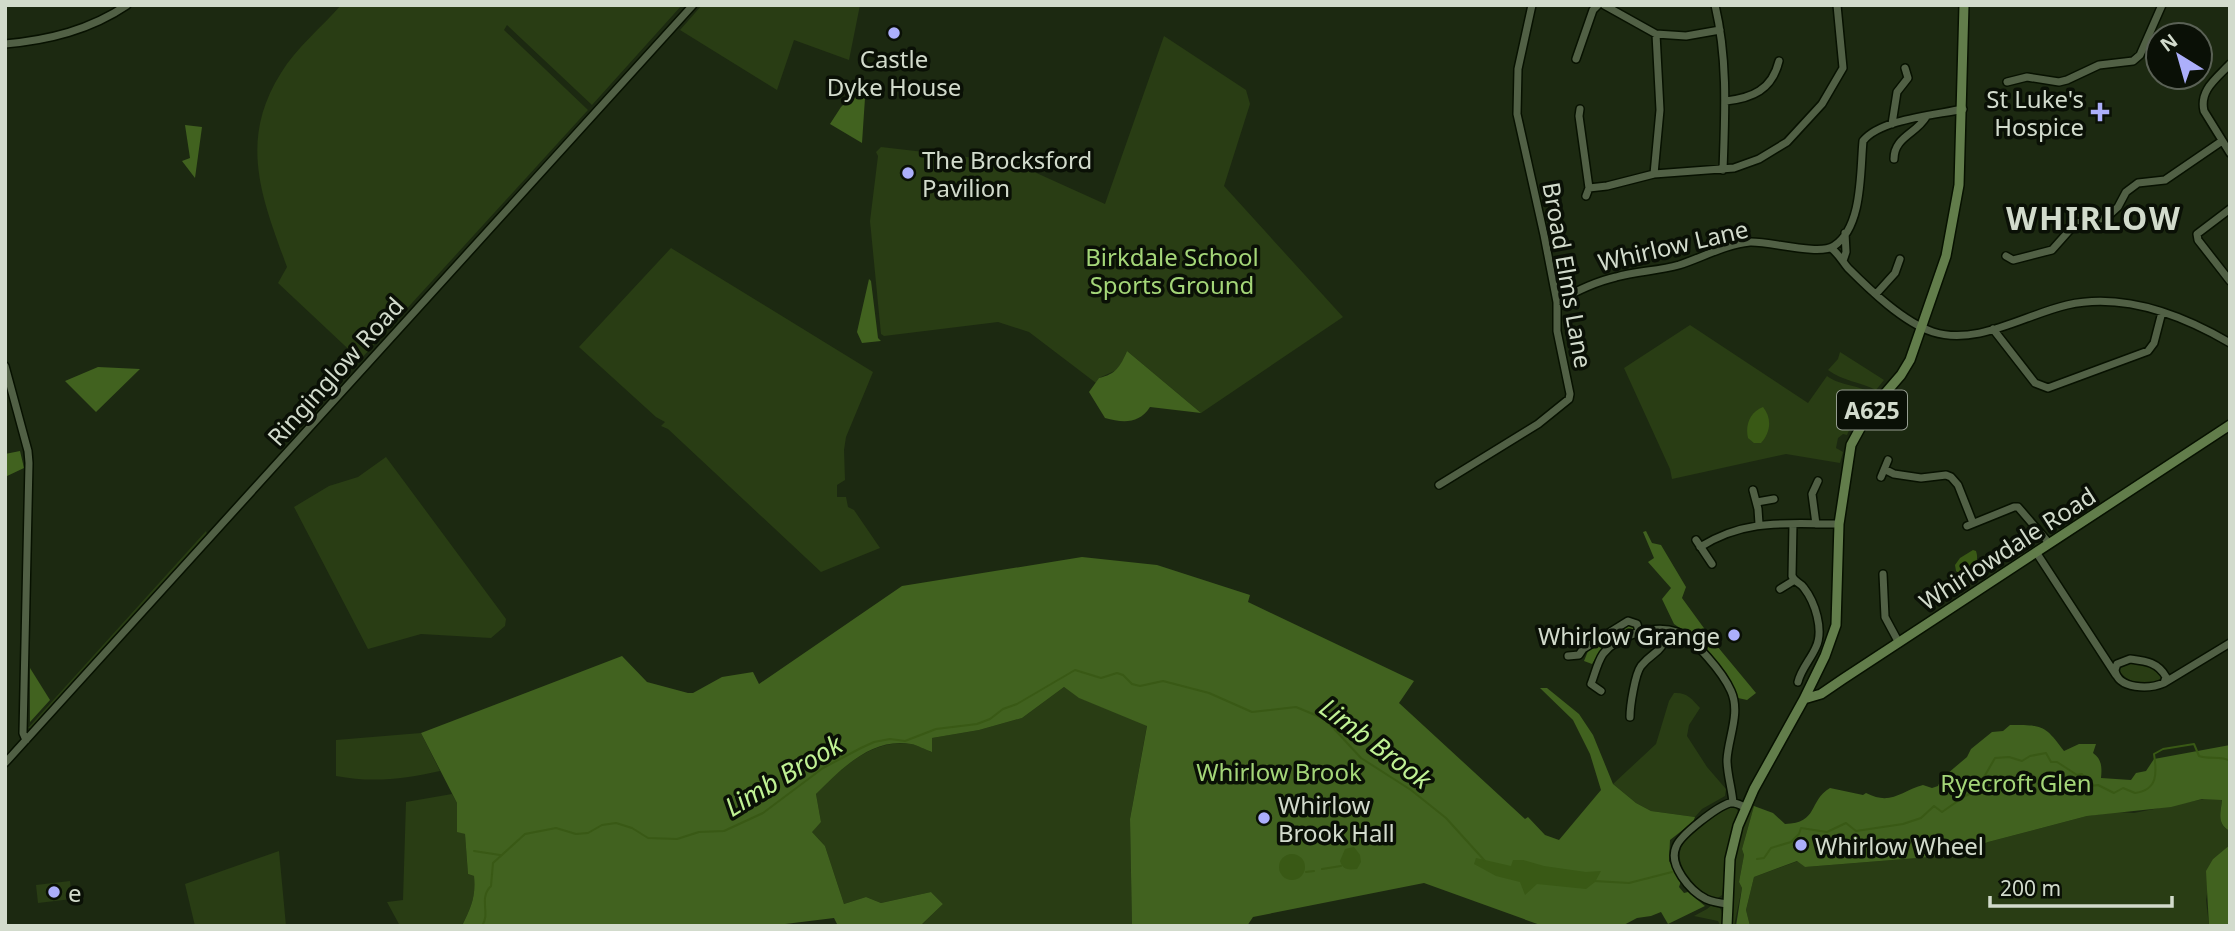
<svg xmlns="http://www.w3.org/2000/svg" width="2235" height="931" font-family="'Noto Sans',sans-serif">
<style>
.green{fill:#293d14}
.forest{fill:#41621f}
.water{fill:#395915}
.lines{fill:none;stroke-linecap:round;stroke-linejoin:round}
.stream{stroke:#395915;stroke-width:2}
.minor-casing{stroke:#071100;stroke-width:10}
.major-casing{stroke:#071100;stroke-width:12}
.minor{stroke:#516045;stroke-width:7}
.major{stroke:#627d4b;stroke-width:9}
.poi-dot{fill:#acaffb;stroke:#0a1006;stroke-width:2.5}
.labels{text-anchor:middle;dominant-baseline:central;stroke-width:7;stroke-linejoin:round;paint-order:stroke}
.shield{fill:#0a1006;stroke:#969e91;stroke-width:2}
.shield-label{font-size:23px;font-weight:bold;fill:#d2dbcc}
.poi-label{font-size:24px;fill:#d2dbcc;stroke:#0a1006;text-anchor:start}
.street-label{font-size:24px;fill:#d2dbcc;stroke:#0a1006}
.park-label{font-size:24px;fill:#a4d678;stroke:#0a1006}
.water-label{font-size:26px;font-style:italic;fill:#c0f294;stroke:#0a1006}
.district-label{font-size:32px;font-weight:bold;letter-spacing:2px;fill:#d2dbcc;stroke:#0a1006}
</style>
<rect width="100%" height="100%" fill="#1c2911"/>
<path class="green" d="M341,5h341l-90,100 -85,-80 -3,5 84,80 -228,250 -82,-77 9,-16c-25,-69 -49,-126 -6,-194 15,-25 41,-46 60,-68z
M702,5h158l-11,55 -55,-20 -17,50 -97,-60z
M1164,36l82,54 4,14 -26,82 119,131 -142,96 -74,-62 -8,18 -20,9 -3,5 -67,-51 -31,-10 -114,14 -3,-2 -11,-113 8,-65 -2,-4 5,-5 86,10 65,14 73,33z
M671,248l202,124 -27,65 -2,13 1,30 -8,5v12h9l2,10 6,3 26,38 -59,24 -153,-143 -7,-3 4,-4 -9,-5 -77,-70z
M1690,325l118,78 19,-27c15,11 33,8 46,19l-18,22 -8,18 -4,-1 -5,4 -2,10 7,4 -3,11 -54,-9 -114,25 -2,-10 -46,-101z
M1840,352l44,28 -8,10c-16,-8 -33,-9 -48,-20l10,-11z
M386,457l120,162 -1,7 -14,12 -70,-4 -53,15 -74,-142 35,-21 29,-9z
M206,531l1,3 -176,194h-3z
M2125,663h17l19,9 2,7c-14,8 -32,6 -43,-7v-6z
M1064,687l16,11 67,27 -17,94 2,107h-212l23,-22 -12,-12 -50,11 -15,-6 -22,7 -19,-58 -14,-15 10,-9 -5,-28c25,-25 55,-56 95,-50 6,1 14,5 20,8l1,-14 47,-8 43,-12z
M1674,693c13,-1 18,6 26,15l-11,17 -2,11 20,31 19,22 -1,7 -23,13 -7,8 -44,-6 -15,-8 -23,-19 43,-40 13,-43z
M421,733l19,38c-35,8 -68,12 -104,5v-36z
M452,794l5,9v28l8,3 3,40 6,2c2,21 -3,31 -12,50h-62l-13,-24 16,-2 3,-98z
M2209,798l13,1c-1,12 -6,26 8,32l-2,17 -15,11 -7,41 3,26h-459l-4,-16 8,-33 44,-16 7,6 150,-12 33,-13 99,-26 30,-4 17,1z
M1750,804l4,2 -12,43 2,6 -5,27 3,6 -8,38 -4,-6c1,-17 1,-34 2,-51 2,-22 11,-44 18,-65z
M1730,806h5l4,7 -11,40 -6,42 -4,3c-11,-1 -20,-9 -27,-18 -32,-37 12,-54 39,-74z
M279,851l7,75h-91l-10,-42z
M70,881l2,18 -34,4 -2,-18z
M1712,905c11,2 10,7 11,17l-3,3 -2,-4 -24,-5 13,-7z"/>
<path class="forest" d="M856,92l9,6 -3,45 -32,-19 11,-17z
M185,125l17,2 -7,51 -13,-17 8,-3z
M869,279l2,2 7,57 3,3 -19,2 -5,-11z
M1127,351l74,62 -51,-6c-11,17 -27,16 -45,11l-16,-26 10,-14c17,-4 21,-11 28,-27z
M98,367l42,2 -44,43 -31,-31z
M20,451l4,17 -19,9v-23z
M1646,531l6,12 9,2 25,42 -4,11 35,48 39,47 -9,7 -9,-2 -2,-6 -30,-41 -13,-14 -19,-13 -12,-25 9,-11 -23,-26 6,-4 -11,-26z
M1082,557l75,8 93,30 -2,7 166,79 -15,22 126,116 3,-2 17,18 14,5 42,-50 -11,-36 -17,-34 -33,-32h7l32,26 14,21 20,49 23,19 15,8 44,6 -2,5 -23,18 -1,21 12,20 -2,6 5,6 4,-1 17,14 -37,18 -7,-12 -10,4 -14,2 -15,8h-79l-119,-43 -171,34 -6,9h-115l-2,-107 17,-93 -68,-28 -15,-11 -42,31 -43,12 -47,8v14c-7,-2 -14,-7 -21,-8 -39,-7 -70,25 -95,50l5,28 -9,10 13,14 19,58 22,-7 15,6 50,-11 12,12 -23,22h-82l-4,-8 -65,8h-307c9,-19 14,-29 12,-50l-6,-2 -3,-40 -8,-2v-29l-36,-70 201,-77 25,26 41,11h5l29,-16 31,-5 6,12 143,-98z
M1628,625h5l1,4 -4,3 -31,21 -7,11 -8,-3 4,-10z
M30,668l20,32 -20,22z
M2010,725c33,0 35,0 54,26l15,-7h17l-3,9c9,6 9,15 8,25l30,2 5,-7 10,-2 8,-12 76,-14v86c-14,-7 -9,-19 -8,-31l-20,-1 -31,8 -84,9 -99,26 -33,13 -150,12 -8,-6 -43,16 -8,33 4,16h-14l6,-38 -3,-6 5,-27 -2,-6 12,-43 19,7 12,11c34,-1 23,-23 45,-36l33,7 3,-2c25,13 35,-2 57,-8l9,3 6,-2 3,-7 26,-22 4,-8 21,-17 11,-1z
M2230,845v81h-21l-3,-55 7,-12z"/>
<path class="water" d="M1763,407c9,11 8,25 -2,36h-7l-6,-5c-3,-13 2,-26 15,-31z
M1973,550l3,1c4,11 -3,21 -14,25l-6,-5 -1,-6 5,-7z
M1354,847l6,8 1,7 -4,7c-9,1 -14,1 -17,-8l5,-12z
M1279 867a13 13 0 1 1 26 0a13 13 0 1 1-26 0Z
M1476,858l35,8 2,-6h10l21,6 42,6 15,-1 -6,11 -9,7 -49,-5 -12,11 -5,-13 -24,-6 -22,-12z"/>
<g class="lines">
<path class="stream" d="M474,851l26,4
M1757,859l7,-1 7,-10 20,-6 8,-8 2,-6 26,4 19,-9 10,8 47,-7 18,-6 13,-12 8,6 23,-16 11,-5 19,-33 14,-1 13,4 8,-5 16,-3 5,9h6l20,13 5,-1 8,12 8,-1 16,8 9,-5 12,5c23,-3 22,-20 19,-39l9,-5 31,-5 5,12c10,4 22,-1 31,5
M1322,869l19,-3
M1306,872l8,-1
M1594,881l35,2 43,-11
M482,926c9,-13 -4,-27 9,-40l2,-23 32,-29 31,-6 20,6 12,-1 14,-8 14,-2 16,5 16,10 29,1 22,-7 25,-1 39,-18 60,-45 38,-20 13,-6 16,-3 15,2 31,-12 41,-5 13,-5 13,-10 14,-5 58,-34 26,8 16,-5 6,2 9,9 8,2 23,-5 46,12 43,19 44,-5 29,12 36,39 50,32 35,28 39,43"/>
<g class="minor-casing">
<path id="minor" d="M1604,5l52,29 30,2 34,-6
M1715,5c13,55 10,109 8,165
M5,44c44,-4 85,-14 122,-39
M1576,59l17,-49 5,-5
M2230,64c-13,14 -31,26 -26,47l26,42
M2007,82l20,-5 32,5 8,-2 32,-15 34,-4 7,-6 22,-50
M1726,101c26,-3 46,-11 53,-40
M1580,109l-1,7 10,72
M1892,124l5,-32 11,-14 -3,-10
M1894,159c0,-22 22,-25 32,-42
M1654,174l6,-64 -4,-76
M1586,196l3,-8 18,-2 47,-12 80,-6 25,-9 28,-17 35,-38 21,-36 -6,-63
M2230,209l-33,25 1,6 32,41
M1831,248c8,6 11,13 17,20 22,22 55,54 85,64 44,14 91,-17 134,-27 57,-13 115,10 163,38
M2006,256l7,4 39,-10 24,-27 30,-5 12,-11 8,-15 12,-9 27,-3 57,-39
M1843,261l3,-9 -1,-19
M1876,294l19,-21 5,-14
M1557,302c19,-11 37,-20 59,-25 20,-6 42,-6 63,-12 22,-7 47,-21 71,-23 19,-1 69,14 84,4 29,-19 26,-75 29,-105 17,-22 73,-26 100,-32
M1993,329l42,54 13,5 100,-37 6,-8 8,-31
M5,366l23,85 1,12 -6,270 3,7
M1886,470l8,4 27,4 25,-3 5,2 7,8 15,38
M1881,477l7,-17
M1439,485l99,-61 31,-25 1,-5 -13,-63v-29l-13,-67 -27,-121 1,-45 14,-64
M1753,490l5,19 1,15
M1757,502l17,-3
M1793,524l-1,52c3,7 8,6 12,12 11,14 20,42 12,59 -5,12 -15,22 -18,35
M1816,524l-4,-30 6,-13
M1967,526l47,-19h4l31,36
M1696,540l16,24
M1700,547c46,-29 87,-23 139,-23
M2036,552l80,123
M1883,574l2,43 14,26
M1780,589l13,-8
M1568,656l11,-1 4,-6 45,-28 9,3 2,8
M2130,659c15,2 28,3 36,18l-2,6c-14,6 -46,7 -49,-13l2,-6z
M2164,683l66,-40
M1601,691l-10,-7c4,-10 6,-21 12,-30 15,-19 51,-30 74,-22 18,7 46,41 54,59 10,22 -3,47 -4,69 0,14 5,29 6,43
M1630,717c0,-11 5,-43 11,-51 14,-17 20,-10 27,-36
M5,763l688,-758
M1727,904c-8,-1 -14,-2 -21,-5 -16,-8 -38,-34 -30,-52 4,-12 42,-41 54,-44 5,-1 10,2 15,4"/>
</g>
<g class="major-casing">
<path id="major" d="M1804,699l17,-5 22,-15 387,-254
M1727,926l3,-67 8,-33 16,-37 50,-90 21,-43 11,-31 3,-101 12,-79 18,-33 32,-37 9,-15 36,-104 13,-71 5,-180"/>
</g>
<use href="#minor" class="minor"/>
<use href="#major" class="major"/>
</g>
<g class="poi-dot">
<circle cx="894" cy="33" r="7"/>
<path d="M2096.5 101.5h7v7h7v7h-7v7h-7v-7h-7v-7h7z"/>
<circle cx="908" cy="173" r="7"/>
<circle cx="1734" cy="635" r="7"/>
<circle cx="1264" cy="818" r="7"/>
<circle cx="1801" cy="845" r="7"/>
<circle cx="54" cy="892" r="7"/>
</g>
<g class="labels">
<rect class="shield" x="1837" y="390.5" width="70" height="39" rx="5"/>
<g class="shield-label">
<text x="1872" y="410">A625</text>
</g>
<g class="poi-label">
<text x="894" y="58" text-anchor="middle">Castle<tspan x="894" dy="28">Dyke House</tspan></text>
<text x="2084" y="98" text-anchor="end">St Luke's<tspan x="2084" dy="28">Hospice</tspan></text>
<text x="922" y="159">The Brocksford<tspan x="922" dy="28">Pavilion</tspan></text>
<text x="1720" y="635" text-anchor="end">Whirlow Grange</text>
<text x="1278" y="804">Whirlow<tspan x="1278" dy="28">Brook Hall</tspan></text>
<text x="1815" y="845">Whirlow Wheel</text>
<text x="68" y="892">e</text>
</g>
<g class="street-label">
<text transform="translate(1673 245) rotate(-13)">Whirlow Lane</text>
<text transform="translate(1568 275) rotate(80)">Broad Elms Lane</text>
<text transform="translate(335 371) rotate(-48)">Ringinglow Road</text>
<text transform="translate(2007 548) rotate(-33)">Whirlowdale Road</text>
</g>
<g class="park-label">
<text x="1172" y="256">Birkdale School<tspan x="1172" dy="28">Sports Ground</tspan></text>
<text x="1279" y="771">Whirlow Brook</text>
<text x="2016" y="782">Ryecroft Glen</text>
</g>
<g class="water-label">
<text transform="translate(1376 743) rotate(37)">Limb Brook</text>
<text transform="translate(783 775) rotate(-31)">Limb Brook</text>
</g>
<g class="district-label">
<text x="2094" y="217">WHIRLOW</text>
</g>
</g>
<rect width="2235" height="931" fill="none" stroke="#d2dbcc" stroke-width="14"/>
<g transform="translate(2179 56) rotate(323)"><circle r="33" fill="#0a1006" stroke="#5a6155" stroke-width="2"/>
<path d="M0-5L12 26L0 18L-12 26Z" fill="#acaffb"/>
<text y="-10" font-size="19" font-weight="bold" text-anchor="middle" fill="#d2dbcc">N</text>
</g>
<path d="M1990 896v10h182v-10" fill="none" stroke="#d2dbcc" stroke-width="3.5"/>
<text x="2000" y="896" font-size="21" fill="#d2dbcc" stroke="#0a1006" stroke-width="5" paint-order="stroke">200 m</text>
</svg>
